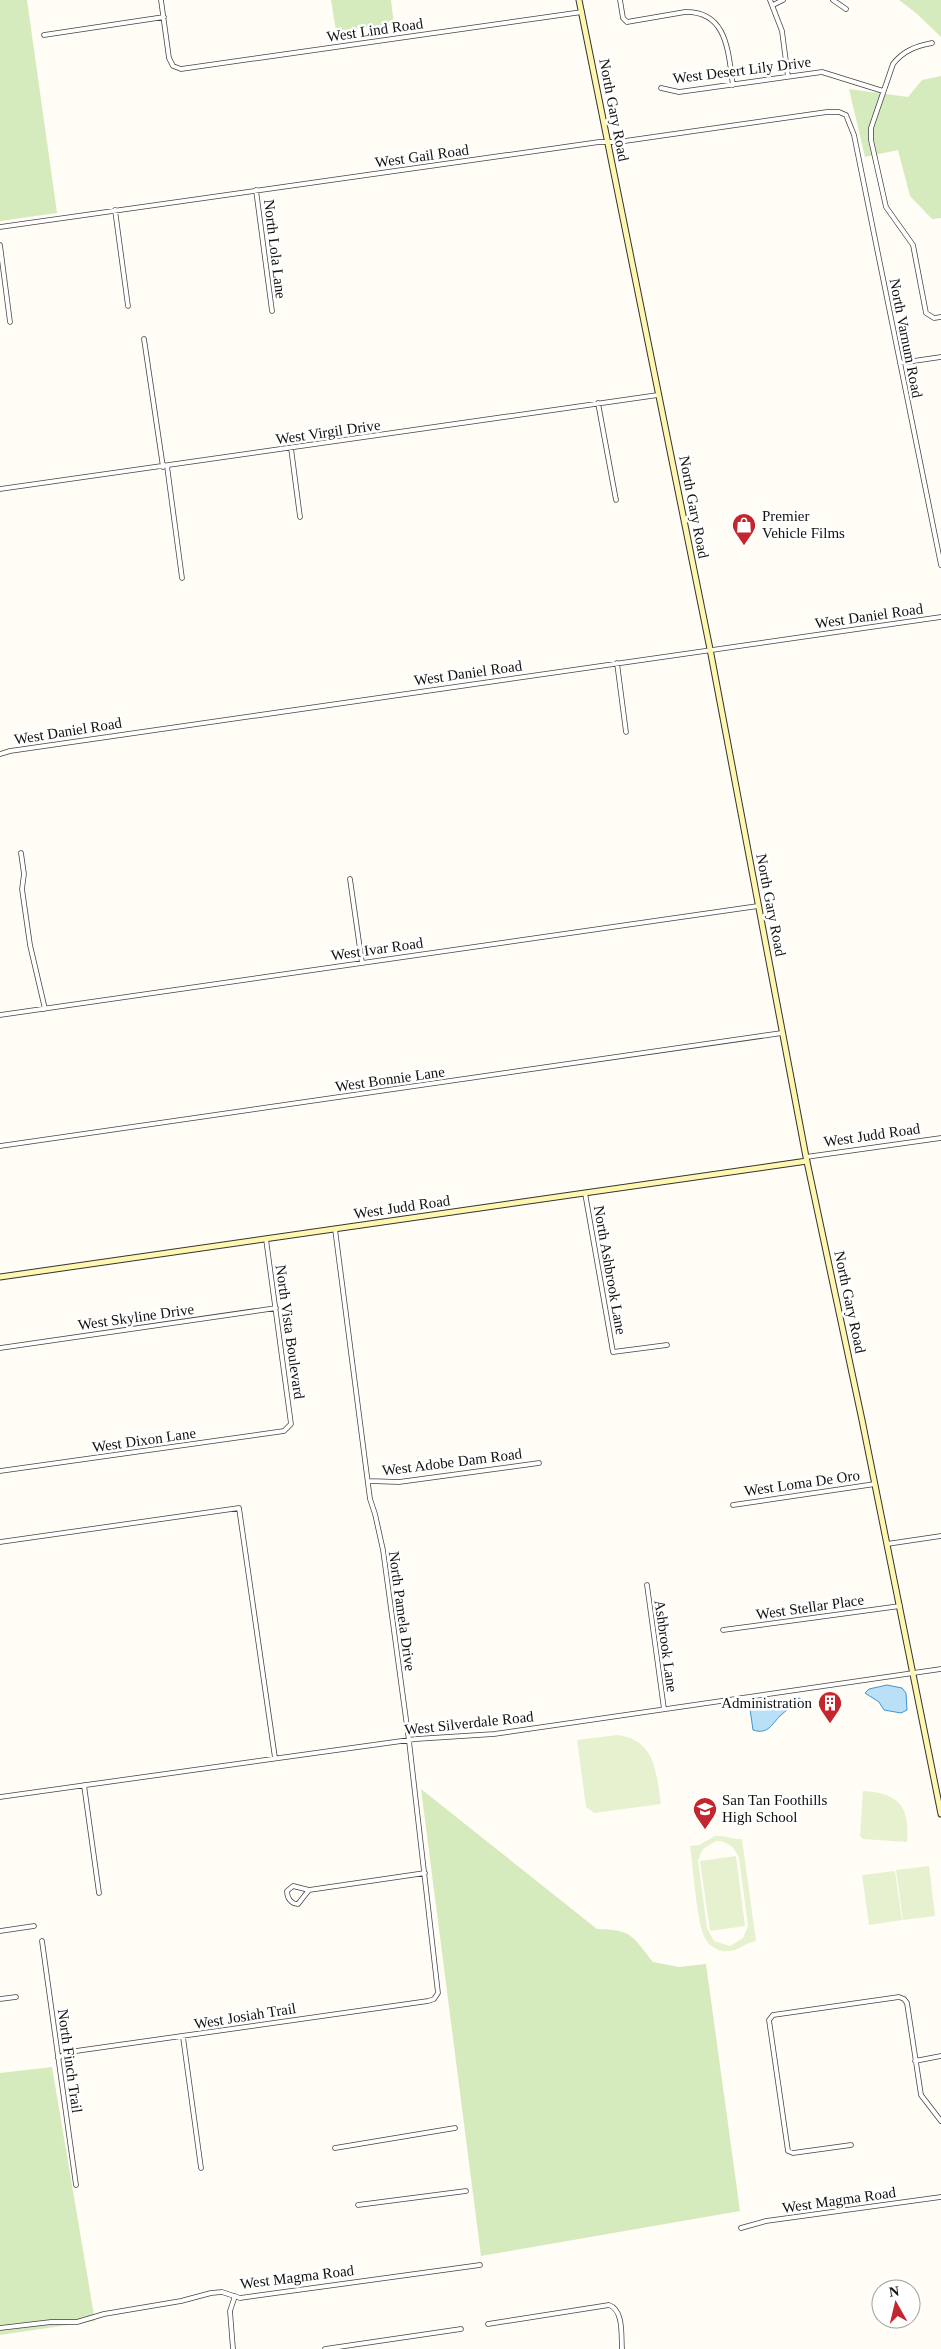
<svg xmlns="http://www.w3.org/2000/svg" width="941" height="2349" font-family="'Times New Roman',serif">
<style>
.green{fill:#d5ebbd}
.pitch{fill:#e6f2cf;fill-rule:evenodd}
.water{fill:#b9e0f7;stroke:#3f96cf}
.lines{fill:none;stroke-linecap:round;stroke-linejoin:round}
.street-casing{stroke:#444;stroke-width:5.5}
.secondary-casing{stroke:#333;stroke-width:7}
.street{stroke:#fff;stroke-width:4}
.secondary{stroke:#fff6b0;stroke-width:5}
.labels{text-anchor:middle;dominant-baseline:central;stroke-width:5;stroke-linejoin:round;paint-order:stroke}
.street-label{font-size:15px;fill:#111;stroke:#fff}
.poi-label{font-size:15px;fill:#111;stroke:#fff;text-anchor:start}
</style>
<rect width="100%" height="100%" fill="#fffdf5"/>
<path class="green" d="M0,0h27l30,213 -57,8z
M331,0h60l3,25 -58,6z
M899,0h42v37l-25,-24z
M941,76v142l-9,1 -22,-23 -12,-46 -33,7 -16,-68 59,8 14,-17z
M421,1789l176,140c36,1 34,6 56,33l26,5 27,-3 34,247 -259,45z
M52,2067l43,254 -95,14v-262z"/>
<path class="pitch" d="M617,1735c39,5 39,37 44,69l-67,9 -8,-6 -9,-67z
M863,1791c36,2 47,15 44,51l-44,-3 -3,-3z
M715,1836c10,-1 17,4 27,3l14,102c-12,2 -19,12 -33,10 -7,-1 -15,-6 -18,-13 -8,-14 -12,-72 -15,-92l9,-1zM716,1841c11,0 19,6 23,17l9,68 -5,12 -13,8 -16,-5 -7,-13 -9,-68 5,-11z
M736,1856l9,70 -35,5 -10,-70z
M929,1866l6,50 -32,4 -7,-50z
M895,1871l7,49 -33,5 -7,-50z"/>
<path class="water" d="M887,1685l15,3 4,5 1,17 -6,3 -17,-3 -5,-8 -14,-9 4,-4z
M800,1698l1,3c-7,4 -15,9 -21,15 -8,8 -12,19 -27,14l-3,-21 4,-4z"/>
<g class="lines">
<g class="street-casing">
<path id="street" d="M161,0l8,58 4,8 8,3 401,-57
M620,0l3,18 4,4 58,-10c43,-1 43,41 48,73
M770,0l12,31 6,46
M833,0l13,9
M773,5l10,-5
M44,35l120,-18
M932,43c-16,3 -29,8 -39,21l-22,64v12l15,67 27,38 13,68 8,5 7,-1
M661,88l18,4 143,-20 61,19
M256,190l16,121
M115,210l13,96
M0,227l599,-85h19l209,-30h12l7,3 8,20 87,430
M0,245l10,77
M144,339l19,128
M900,363l41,-6
M598,403l18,97
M291,448l9,69
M167,466l15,112
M0,489l658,-94
M617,663l9,69
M0,754l10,-3 931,-134
M21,853l3,21 -2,15 8,56 15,64
M350,879l12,84
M0,1015l758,-109
M0,1146l782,-113
M806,1157l135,-19
M585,1193l28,159 54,-7
M0,1348l276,-40
M0,1471l284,-40 7,-7 -25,-185
M369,1481l30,1 140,-19
M733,1505l142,-21
M0,1542l239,-34 36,250
M887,1544l54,-8
M647,1585l17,124
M723,1630l177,-24
M84,1785l15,108
M0,1797l416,-58 78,-5 447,-65
M309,1890l-16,-4 -6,5c0,7 4,13 11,13l11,-14 116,-17
M0,1931l34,-5
M42,1941l34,244
M0,1999l16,-2
M183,2037l18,131
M58,2058l11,-6 359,-51 6,-2 4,-6 -29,-252 -26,-191 -8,-36 -5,-15 -35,-270
M915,2061l26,-5
M851,2145l-58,8 -5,-2 -19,-131 4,-5 126,-18 5,2 3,4 14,92 20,26
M335,2148l120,-20
M358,2205l108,-14
M741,2228l25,-7 175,-24
M488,2324l121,-19c15,5 12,31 13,44
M0,2328l51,-6h26l27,-8 77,-13 30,-8 11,-1 18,6 240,-33
M233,2349l-3,-38 5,-15
M325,2349l136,-20"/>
</g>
<g class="secondary-casing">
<path id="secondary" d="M579,0l131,649 96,508 56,263 79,394
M0,1277l807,-116"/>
</g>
<use href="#street" class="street"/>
<use href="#secondary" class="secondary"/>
</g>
<defs>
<g id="shop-pin" transform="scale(1.25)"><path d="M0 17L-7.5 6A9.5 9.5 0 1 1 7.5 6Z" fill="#c4262e" stroke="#fff"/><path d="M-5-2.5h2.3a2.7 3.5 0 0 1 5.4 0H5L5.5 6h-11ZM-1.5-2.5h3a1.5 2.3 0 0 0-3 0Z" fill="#fff"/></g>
<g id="building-pin" transform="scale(1.25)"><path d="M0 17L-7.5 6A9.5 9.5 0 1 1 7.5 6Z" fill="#c4262e" stroke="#fff"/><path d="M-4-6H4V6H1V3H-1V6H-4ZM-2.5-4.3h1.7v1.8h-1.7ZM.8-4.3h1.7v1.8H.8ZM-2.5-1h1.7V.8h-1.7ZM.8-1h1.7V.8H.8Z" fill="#fff"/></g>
<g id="school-pin" transform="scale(1.25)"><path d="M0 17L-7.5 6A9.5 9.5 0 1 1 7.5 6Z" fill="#c4262e" stroke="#fff"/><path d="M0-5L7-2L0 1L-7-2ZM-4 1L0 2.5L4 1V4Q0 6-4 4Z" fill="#fff"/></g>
</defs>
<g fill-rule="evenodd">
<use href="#shop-pin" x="744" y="525"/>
<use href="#building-pin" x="830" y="1703"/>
<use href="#school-pin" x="705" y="1809"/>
</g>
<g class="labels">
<g class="street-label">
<text transform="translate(375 30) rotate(-8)">West Lind Road</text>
<text transform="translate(742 70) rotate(-7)">West Desert Lily Drive</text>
<text transform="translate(614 110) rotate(79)">North Gary Road</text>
<text transform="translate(422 156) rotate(-8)">West Gail Road</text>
<text transform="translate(275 249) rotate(83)">North Lola Lane</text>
<text transform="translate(906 338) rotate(79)">North Varnum Road</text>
<text transform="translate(328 432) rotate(-8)">West Virgil Drive</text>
<text transform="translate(694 507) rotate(79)">North Gary Road</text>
<text transform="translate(869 616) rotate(-8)">West Daniel Road</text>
<text transform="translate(468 673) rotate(-8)">West Daniel Road</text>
<text transform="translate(68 731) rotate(-9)">West Daniel Road</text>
<text transform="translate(771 905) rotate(79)">North Gary Road</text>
<text transform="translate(377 949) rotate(-8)">West Ivar Road</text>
<text transform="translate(390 1079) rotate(-8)">West Bonnie Lane</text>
<text transform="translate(872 1135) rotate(-8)">West Judd Road</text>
<text transform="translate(402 1207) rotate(-8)">West Judd Road</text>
<text transform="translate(610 1270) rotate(80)">North Ashbrook Lane</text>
<text transform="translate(850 1302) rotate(78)">North Gary Road</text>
<text transform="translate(136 1317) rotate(-8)">West Skyline Drive</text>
<text transform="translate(290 1332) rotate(82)">North Vista Boulevard</text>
<text transform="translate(144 1440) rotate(-8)">West Dixon Lane</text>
<text transform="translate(452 1462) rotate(-7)">West Adobe Dam Road</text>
<text transform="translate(802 1483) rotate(-8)">West Loma De Oro</text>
<text transform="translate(810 1607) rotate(-8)">West Stellar Place</text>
<text transform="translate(402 1611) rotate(82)">North Pamela Drive</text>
<text transform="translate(666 1646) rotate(82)">Ashbrook Lane</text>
<text transform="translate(469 1723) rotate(-6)">West Silverdale Road</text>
<text transform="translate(245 2016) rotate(-9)">West Josiah Trail</text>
<text transform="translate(70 2061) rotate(82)">North Finch Trail</text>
<text transform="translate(839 2200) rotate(-8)">West Magma Road</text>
<text transform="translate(297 2277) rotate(-7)">West Magma Road</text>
</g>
<g class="poi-label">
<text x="762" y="516">Premier<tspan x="762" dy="17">Vehicle Films</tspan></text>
<text x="812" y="1703" text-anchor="end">Administration</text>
<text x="722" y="1800">San Tan Foothills<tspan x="722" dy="17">High School</tspan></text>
</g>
</g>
<g transform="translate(896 2304) rotate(352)"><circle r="24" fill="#ffffff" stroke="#a0a0a0"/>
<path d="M0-4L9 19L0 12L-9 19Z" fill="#c4262e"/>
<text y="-8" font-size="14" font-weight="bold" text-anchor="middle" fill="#111111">N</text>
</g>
</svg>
